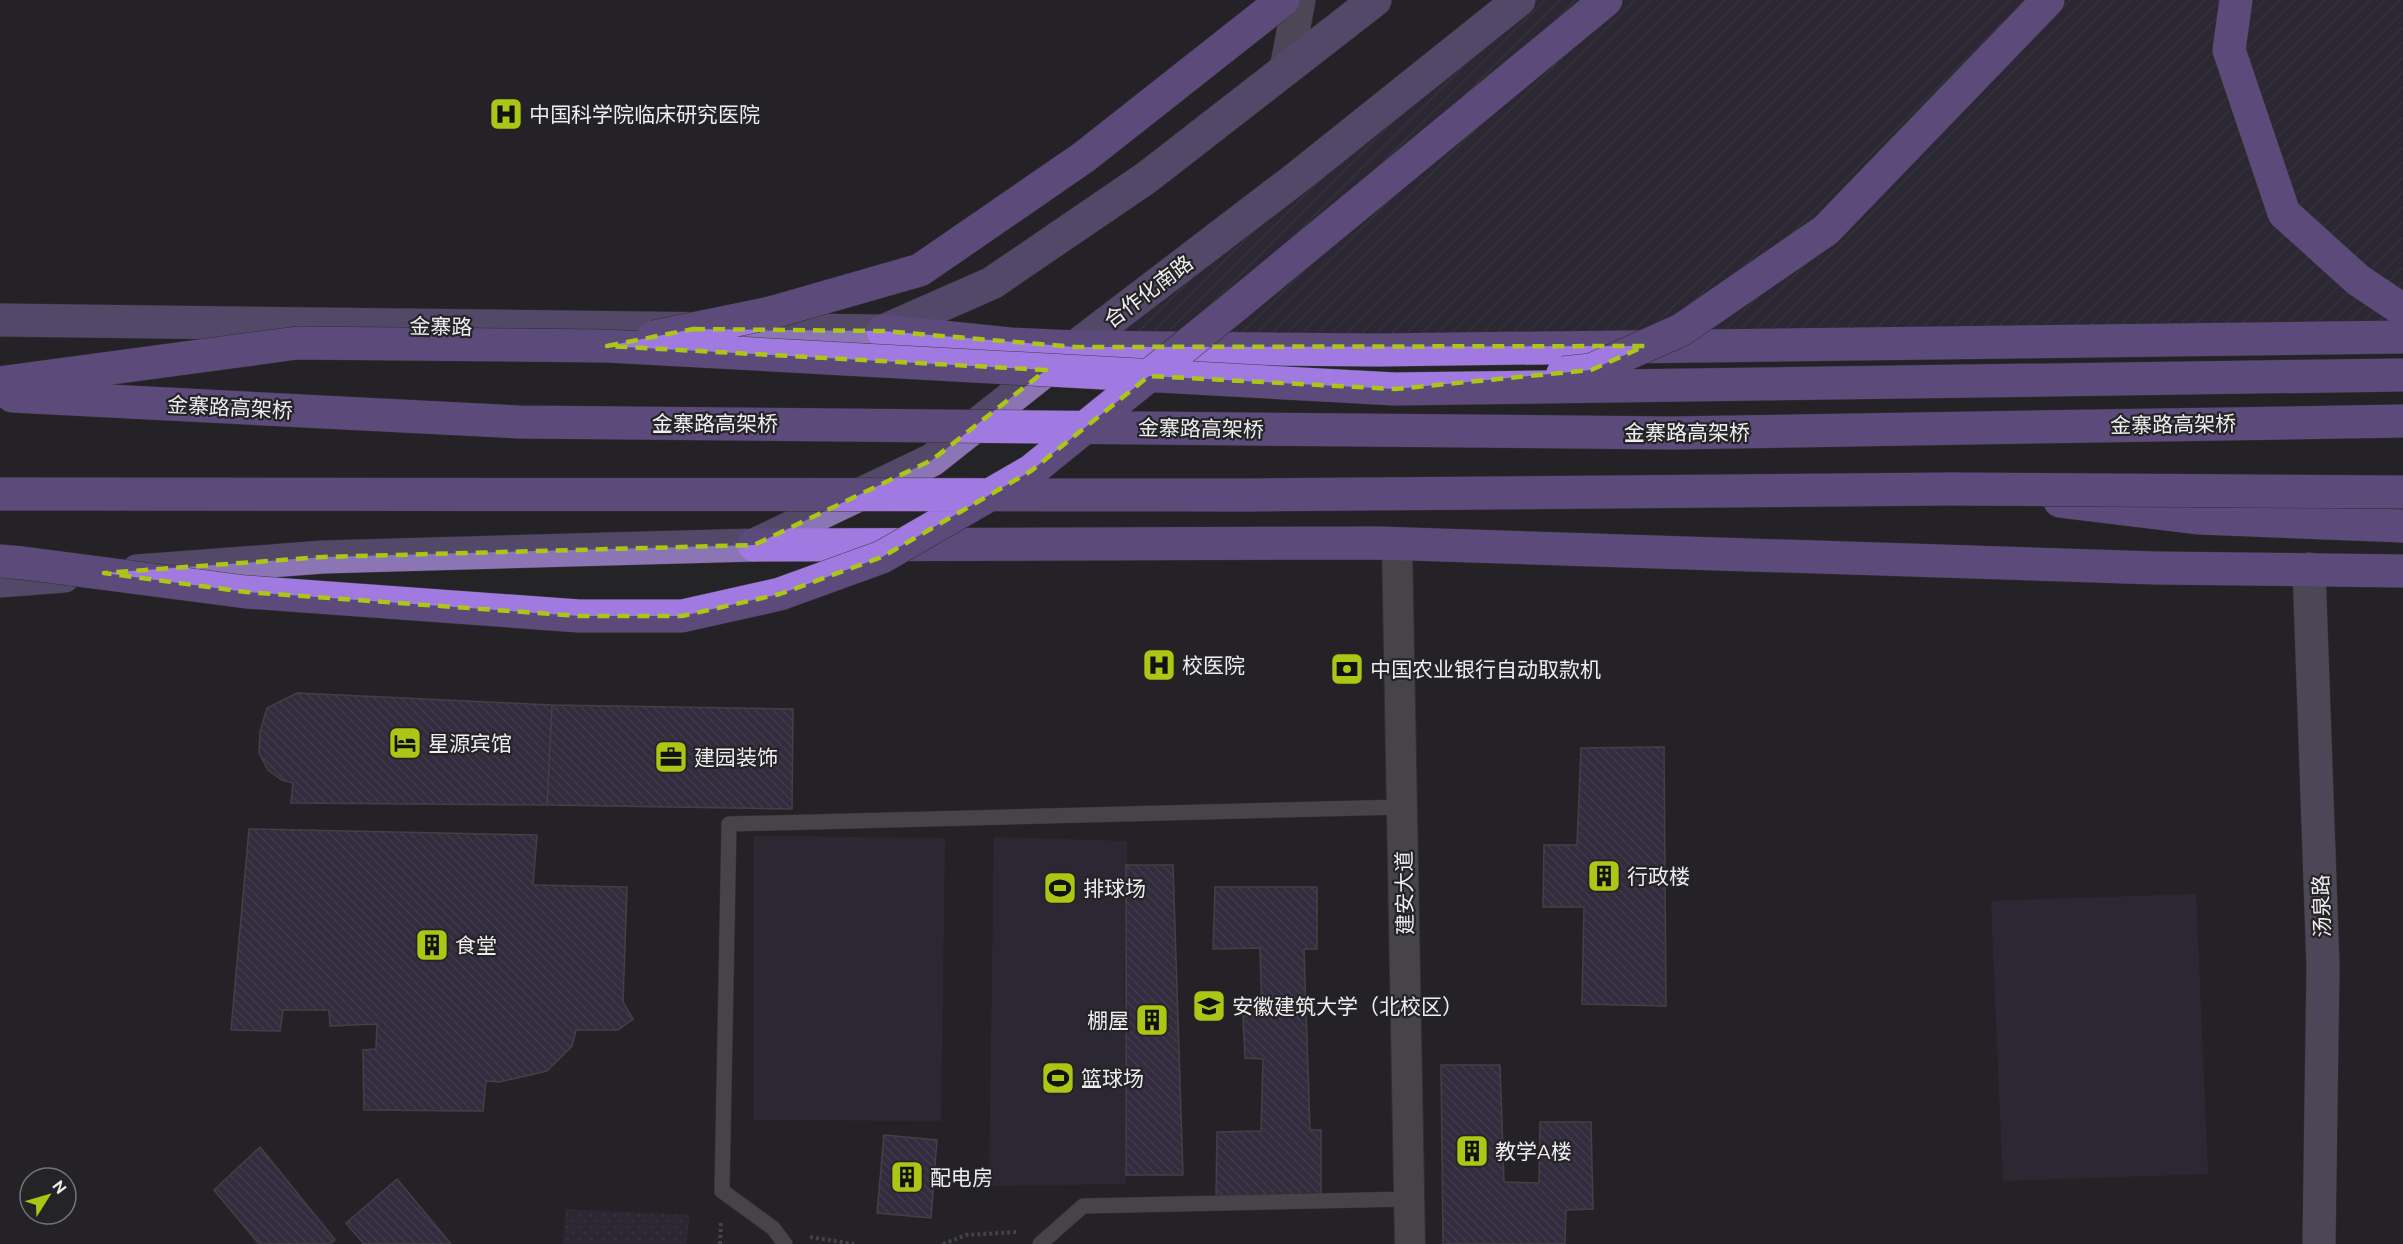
<svg xmlns="http://www.w3.org/2000/svg" width="2403" height="1244" font-family="Ubuntu,'Noto Sans SC',sans-serif">
<style>
.grass{fill:#362f43}
.park{fill:url(#park-dots)}
.garden{fill:url(#garden-furrows)}
.building{fill:url(#building-back-hatch);stroke:#656468;stroke-width:1.5}
.lines{fill:none;stroke-linecap:round;stroke-linejoin:round}
.lane-casing{stroke:#3e3e40;stroke-width:16}
.street-casing{stroke:#3e3e40;stroke-width:32}
.secondary-casing{stroke:#3e3e40;stroke-width:34}
.primary-casing{stroke:#3e3e40;stroke-width:34}
.highway-casing{stroke:#3e3e40;stroke-width:34}
.path{stroke:#69686b;stroke-width:4;stroke-dasharray:3 3;stroke-linecap:butt}
.lane{stroke:#6f6e72;stroke-width:15}
.street{stroke:#6f6e72;stroke-width:30}
.secondary{stroke:#7e7293;stroke-width:33}
.primary{stroke:#8c75b5;stroke-width:33}
.highway{stroke:#a07ae1;stroke-width:33}
.highway-bridge-casing{stroke:#3e3e40;stroke-width:34;stroke-linecap:butt}
.highway-bridge{stroke:#a07ae1;stroke-width:33}
.marked{fill:none;stroke:#abc615;stroke-width:4.5;stroke-dasharray:12 8;stroke-linejoin:round}
.labels{text-anchor:middle;dominant-baseline:central;stroke-width:4.5;stroke-linejoin:round;paint-order:stroke}
.poi-label{font-size:21px;fill:#eeedf0;stroke:#242326;text-anchor:start}
.street-label{font-size:21px;fill:#eeedf0;stroke:#242326}
</style>
<defs>
<pattern id="park-dots" width="8" height="8" patternUnits="userSpaceOnUse" patternTransform="scale(1.5)"><rect width="8" height="8" fill="#362f43"/><path d="M2 2h.1M6 6h.1" fill="none" stroke="#4a4355" stroke-width="1.8" stroke-linecap="round"/></pattern>
<pattern id="garden-furrows" width="10" height="10" patternUnits="userSpaceOnUse" patternTransform="scale(1.5)"><rect width="10" height="10" fill="#362f43"/><path d="M-1 1l2-2M0 10L10 0M9 11l2-2" fill="none" stroke="#4a4355"/></pattern>
<pattern id="building-back-hatch" width="6" height="6" patternUnits="userSpaceOnUse" patternTransform="scale(1.5)"><rect width="6" height="6" fill="#45385c"/><path d="M-1 5l2 2M0 0l6 6M5-1l2 2" fill="none" stroke="#605574"/></pattern>
</defs>
<rect width="100%" height="100%" fill="#242326"/>
<path class="grass" d="M754,836l191,2 -4,283 -187,-1z
M994,837l133,4 -3,139 2,204 -137,2z
M2196,894l12,280 -205,7 -12,-280z"/>
<path class="park" d="M566,1209l124,6 -4,29h-123z"/>
<path class="garden" d="M1519,0h884v337l-1328,10z"/>
<path class="building" d="M1338,658l20,1 -1,22 -20,-2z
M297,693l255,12 -5,100 -256,-2 2,-20 -11,-3 -14,-10 -9,-17 1,-21 7,-24z
M552,705l241,4 -1,100 -245,-4z
M1664,747l2,259 -84,-2 2,-97h-41l1,-62h33l4,-97z
M249,829l288,6 -4,50 94,2 -4,115 10,17 -15,11h-42l-4,16 -25,25 -48,11 -13,-1 -3,30 -119,-1 -1,-60 13,-1 1,-25 -47,2 -1,-16h-46l-3,21 -49,-1z
M1126,865h47l10,310h-57z
M1215,887h102v62h-13l6,181h11v64l-105,2 1,-64 44,-1 2,-72 -18,-1 -2,-42h19l-2,-68 -47,1z
M1441,1065h59l4,117 35,1 1,-61h51l2,87 -27,1 -1,34h-122z
M884,1135l53,5 -6,78 -54,-5z
M260,1147l75,93 -5,4h-71l-45,-54z
M397,1179l54,65h-87l-18,-21z"/>
<g class="lines">
<g class="lane-casing">
<path id="lane" d="M785,1244l-12,-16 -51,-37 7,-367 673,-17
M1040,1244l43,-38 326,-7"/>
</g>
<g class="street-casing">
<path id="street" d="M1397,543l13,701"/>
</g>
<g class="secondary-casing">
<path id="secondary" d="M1286,69l13,-69
M2309,569l14,397 -4,278"/>
</g>
<g class="primary-casing">
<path id="primary" d="M0,320l883,11 109,-48 154,-105 229,-178
M137,571l186,-14 431,-12 178,-85 143,-113 224,-171 220,-176
M0,581l64,-5"/>
</g>
<g class="highway-casing">
<path id="highway" d="M2236,0l-7,50 55,163 74,67 45,30
M883,331l127,13 65,3 302,3 1026,-13
M2060,501l140,17 203,8
M754,545l624,-2 778,25 247,3"/>
</g>
<path class="path" d="M810,1237l44,7
M720,1244l1,-22
M943,1244l23,-9 51,-3"/>
<use href="#lane" class="lane"/>
<use href="#street" class="street"/>
<use href="#secondary" class="secondary"/>
<use href="#primary" class="primary"/>
<use href="#highway" class="highway"/>
<g class="highway-bridge-casing">
<path id="highway-bridge" d="M654,337l116,-24 150,-43 164,-113 199,-157
M1563,373l28,-3 90,-40 145,-100 222,-230
M0,383l297,-40 310,3 788,43 1008,-14
M12,396l507,26 1153,11 731,-12
M0,494l1250,1 700,-6 453,3
M0,561l23,2 223,29 333,24h103l98,-22 102,-37 149,-86 198,-160 377,-311"/>
</g>
<use href="#highway-bridge" class="highway-bridge"/>
</g>
<path d="M0 0H2403V1244H0ZM693,329l190,2 192,16 570,-1 -54,24 -196,19 -246,-13 -118,95 -149,86 -102,37 -98,22h-103l-333,-24 -142,-19 219,-16 431,-12 178,-85 114,-90 -439,-24z" fill="#242326" fill-opacity=".55" fill-rule="evenodd"/>
<path class="marked" d="M693,329l190,2 192,16 570,-1 -54,24 -196,19 -246,-13 -118,95 -149,86 -102,37 -98,22h-103l-333,-24 -142,-19 219,-16 431,-12 178,-85 114,-90 -439,-24z"/>
<defs>
<g id="hospital-square" transform="scale(1.725)"><rect x="-9" y="-9" width="18" height="18" rx="4" fill="#abc615" stroke="#242326"/><path d="M-5-5h3v3.5h4V-5h3V5h-3V1.5h-4V5h-3Z" fill="#111"/></g>
<g id="bank-square" transform="scale(1.725)"><rect x="-9" y="-9" width="18" height="18" rx="4" fill="#abc615" stroke="#242326"/><path d="M-6-4H6V4H-6ZM0-2.3a2.3 2.3 0 1 0 0 4.6a2.3 2.3 0 1 0 0-4.6Z" fill="#111"/></g>
<g id="hotel-square" transform="scale(1.725)"><rect x="-9" y="-9" width="18" height="18" rx="4" fill="#abc615" stroke="#242326"/><path d="M-6-4.5h1.5V1H6V5H4.5V3h-9V5H-6ZM-4 0a1.8 1.8 0 1 1 3.6 0ZM.5 0V-2.5h3Q6-2.5 6 0Z" fill="#111"/></g>
<g id="office-square" transform="scale(1.725)"><rect x="-9" y="-9" width="18" height="18" rx="4" fill="#abc615" stroke="#242326"/><path d="M-6-3h4V-5.5h4V-3h4V5H-6ZM-1-4.5V-3h2v-1.5ZM-6 0V1H6V0Z" fill="#111"/></g>
<g id="building-square" transform="scale(1.725)"><rect x="-9" y="-9" width="18" height="18" rx="4" fill="#abc615" stroke="#242326"/><path d="M-4-6H4V6H1V3H-1V6H-4ZM-2.5-4.3h1.7v1.8h-1.7ZM.8-4.3h1.7v1.8H.8ZM-2.5-1h1.7V.8h-1.7ZM.8-1h1.7V.8H.8Z" fill="#111"/></g>
<g id="stadium-square" transform="scale(1.725)"><rect x="-9" y="-9" width="18" height="18" rx="4" fill="#abc615" stroke="#242326"/><path d="M0-5a6.5 5 0 1 0 0 10a6.5 5 0 1 0 0-10ZM-3.5-1.8h7v3.6h-7Z" fill="#111"/></g>
<g id="university-square" transform="scale(1.725)"><rect x="-9" y="-9" width="18" height="18" rx="4" fill="#abc615" stroke="#242326"/><path d="M0-5L7-2L0 1L-7-2ZM-4 1L0 2.5L4 1V4Q0 6-4 4Z" fill="#111"/></g>
</defs>
<g fill-rule="evenodd">
<use href="#hospital-square" x="506" y="114"/>
<use href="#hospital-square" x="1159" y="665"/>
<use href="#bank-square" x="1347" y="669"/>
<use href="#hotel-square" x="405" y="743"/>
<use href="#office-square" x="671" y="757"/>
<use href="#building-square" x="1604" y="876"/>
<use href="#stadium-square" x="1060" y="888"/>
<use href="#building-square" x="432" y="945"/>
<use href="#university-square" x="1209" y="1006"/>
<use href="#building-square" x="1152" y="1020"/>
<use href="#stadium-square" x="1058" y="1078"/>
<use href="#building-square" x="1472" y="1151"/>
<use href="#building-square" x="907" y="1177"/>
</g>
<g class="labels">
<g class="poi-label">
<text x="529" y="114">中国科学院临床研究医院</text>
<text x="1182" y="665">校医院</text>
<text x="1370" y="669">中国农业银行自动取款机</text>
<text x="428" y="743">星源宾馆</text>
<text x="694" y="757">建园装饰</text>
<text x="1627" y="876">行政楼</text>
<text x="1083" y="888">排球场</text>
<text x="455" y="945">食堂</text>
<text x="1232" y="1006">安徽建筑大学（北校区）</text>
<text x="1129" y="1020" text-anchor="end">棚屋</text>
<text x="1081" y="1078">篮球场</text>
<text x="1495" y="1151">教学A楼</text>
<text x="930" y="1177">配电房</text>
</g>
<g class="street-label">
<text transform="translate(1148 291) rotate(-37)">合作化南路</text>
<text transform="translate(441 326) rotate(1)">金寨路</text>
<text transform="translate(230 407) rotate(3)">金寨路高架桥</text>
<text x="715" y="423">金寨路高架桥</text>
<text transform="translate(2173 424) rotate(-1)">金寨路高架桥</text>
<text transform="translate(1201 428) rotate(1)">金寨路高架桥</text>
<text x="1687" y="432">金寨路高架桥</text>
<text transform="translate(1404 893) rotate(-91)">建安大道</text>
<text transform="translate(2321 906) rotate(-92)">汤泉路</text>
</g>
</g>
<g transform="translate(48 1196) rotate(53)"><circle r="28" fill="#242326" stroke="#757477" stroke-width="1.5"/>
<path d="M0-4.5L10 22L0 15L-10 22Z" fill="#abc615"/>
<text y="-9" font-size="16" font-weight="bold" text-anchor="middle" fill="#eeedf0">N</text>
</g>
</svg>
